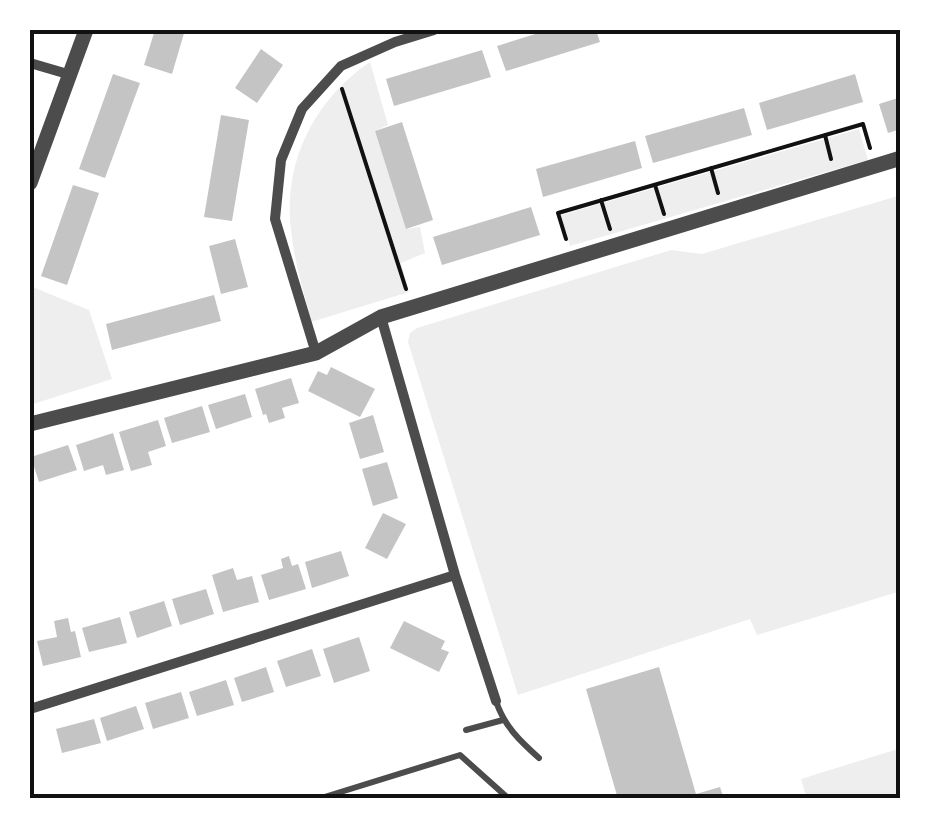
<svg xmlns="http://www.w3.org/2000/svg" width="931" height="829" font-family="Barlow,sans-serif">
<style>
.green{fill:#eee}
.building{fill:#c4c4c4}
.lines{fill:none;stroke-linecap:round;stroke-linejoin:round}
.path{stroke:#111;stroke-width:4}
.service{stroke:#4c4c4c;stroke-width:6}
.minor{stroke:#4c4c4c;stroke-width:10}
.tertiary{stroke:#4c4c4c;stroke-width:15}
.neatline{fill:none;stroke:#111;stroke-width:4}
</style>
<rect width="100%" height="100%" fill="#fff"/>
<path class="green" d="M370,62l18,63 -13,6 32,98 13,-2 5,26 -24,10 8,29 -98,30c-7,-30 -17,-61 -20,-92 -8,-68 23,-130 79,-168z
M859,129l9,31 -298,86 -9,-31z
M901,195v396l-144,44 -7,-16 -232,76 -110,-353 2,-9 7,-5 254,-78 31,4z
M30,286l59,24 23,69 -82,26z
M901,748v51h-94l-6,-20z"/>
<path class="building" d="M155,30h30l-13,44 -28,-9z
M548,30h48l4,12 -94,29 -9,-25z
M261,49l22,16 -26,38 -22,-15z
M482,50l9,27 -97,29 -8,-27z
M113,74l27,9 -35,95 -26,-9z
M855,74l8,28 -96,28 -8,-27z
M901,97v32l-13,4 -9,-29z
M744,108l8,27 -99,28 -8,-27z
M221,115l28,5 -17,101 -28,-4z
M402,122l31,98 -27,9 -31,-98z
M635,141l7,27 -99,29 -7,-28z
M73,185l26,8 -32,92 -26,-9z
M531,207l9,28 -98,30 -9,-28z
M235,239l13,48 -27,7 -12,-48z
M214,295l7,26 -109,29 -6,-26z
M331,367l44,22 -15,28 -52,-26 10,-20 9,4z
M291,378l8,25 -17,5 3,10 -16,5 -3,-9 -3,1 -8,-26z
M245,394l7,23 -36,12 -8,-24z
M202,406l8,26 -38,11 -8,-25z
M373,415l11,37 -24,7 -11,-36z
M158,420l8,26 -18,6 4,13 -21,6 -12,-39z
M113,433l11,37 -18,5 -3,-10 -19,6 -8,-26z
M68,445l9,25 -38,12 -8,-25z
M387,462l11,36 -25,8 -11,-37z
M383,513l23,11 -19,35 -22,-11z
M341,551l8,25 -37,12 -7,-26z
M289,556l3,10 6,-2 8,25 -37,11 -8,-25 22,-7 -2,-9z
M233,568l4,12 15,-4 7,26 -36,10 -11,-37z
M206,589l8,25 -34,11 -8,-26z
M164,601l8,25 -35,12 -8,-26z
M120,617l7,26 -38,9 -7,-24z
M68,618l3,14 4,-1 6,26 -38,9 -6,-25 20,-4 -3,-16z
M404,621l41,20 -4,8 8,3 -10,20 -49,-24z
M359,637l11,34 -36,12 -11,-34z
M312,649l9,27 -35,11 -9,-26z
M266,667l8,25 -32,10 -8,-24z
M659,667l37,127 24,-7 4,12h-106l-32,-110z
M226,680l8,25 -37,11 -8,-24z
M181,692l8,26 -36,11 -8,-26z
M136,706l8,23 -37,12 -7,-23z
M94,719l7,24 -39,10 -6,-24z"/>
<g class="lines">
<path class="path" d="M342,89l64,200
M825,135l6,24
M711,168l7,25
M655,185l9,29
M601,200l9,29
M566,239l-8,-26 305,-89 7,24"/>
<path class="service" d="M496,701c8,25 24,40 43,57
M466,730l37,-10
M318,799l142,-44 49,44"/>
<path class="minor" d="M30,63l41,12
M381,317l74,258 41,126
M316,353l-41,-134 6,-59 21,-51 39,-43 54,-24 39,-12
M30,709l425,-134"/>
<path class="tertiary" d="M30,183l56,-153
M30,424l286,-71 65,-36 520,-159"/>
</g>
<rect width="931" height="829" fill="none" stroke="#ffffff" stroke-width="65"/>
<rect x="32" y="32" width="866" height="764" class="neatline"/>
</svg>
